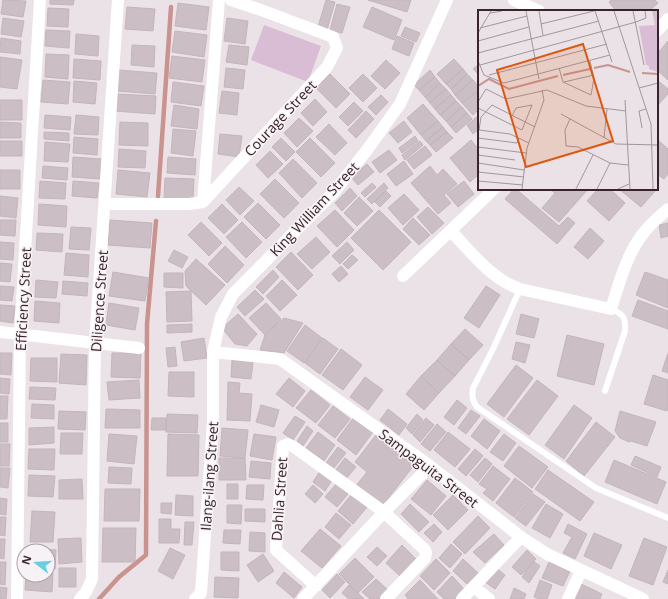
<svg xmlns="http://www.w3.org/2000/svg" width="668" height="599" font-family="'Open Sans',sans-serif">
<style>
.green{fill:#d9bdd4}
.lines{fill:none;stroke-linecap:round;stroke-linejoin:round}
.stream{stroke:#ca938f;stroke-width:4.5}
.building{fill:#cbbec4;stroke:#c3b5bc}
.lane{stroke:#fff;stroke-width:6}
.street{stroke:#fff;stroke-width:12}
.labels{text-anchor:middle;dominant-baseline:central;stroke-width:3;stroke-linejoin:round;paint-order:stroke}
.street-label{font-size:14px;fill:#39242b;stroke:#f7f2f5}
.inset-river{fill:none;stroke:#ca938f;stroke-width:2}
.inset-road{fill:none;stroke:#a3969b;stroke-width:1}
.view{fill:#df560e;fill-opacity:0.15;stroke:#df560e;stroke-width:2}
.inset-edge{fill:none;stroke:#39242b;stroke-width:2}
</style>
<rect width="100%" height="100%" fill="#eae2e6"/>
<path class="green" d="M264,25l57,21 -13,36 -57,-22z"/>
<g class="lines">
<path class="stream" d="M158,196l13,-189
M99,599l20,-22 27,-22 1,-231 9,-103"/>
</g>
<path class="building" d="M3,0l23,1 -3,16 -22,-3z
M50,0h24l-1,5 -23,-1z
M326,0l9,2 -8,28 -9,-3z
M368,0h43l-4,12z
M611,0h44l3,3 -9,8h-33l-7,-9z
M178,3l31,4 -3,23 -31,-4z
M337,4l13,3 -8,26 -12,-3z
M127,7l28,2 -2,22 -28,-2z
M372,7l30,13 -8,20 -31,-13z
M48,8l21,1 -1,18 -21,-1z
M3,18l21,3 -3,16 -20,-3z
M227,18l21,3 -3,23 -21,-3z
M405,27l15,6 -4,9 -15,-6z
M46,30l24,1 -1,17 -24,-2z
M175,31l32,4 -3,22 -32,-5z
M76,34l23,2 -1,20 -23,-2z
M397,36l17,7 -5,13 -17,-7z
M1,38l20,3 -1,13 -20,-2z
M668,41v39l-11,-10v-16z
M132,45l23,1 -1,21 -23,-2z
M229,45l20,2 -2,18 -21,-3z
M46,54l23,1 -1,24 -23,-2z
M172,56l33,4 -3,22 -33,-4z
M0,57l22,3 -5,29 -17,-2z
M74,59l27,2 -1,19 -27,-2z
M454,59l9,10 -17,15 -9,-10z
M386,60l14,13 -15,16 -14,-13z
M479,64v11l-6,-6z
M226,68l19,2 -2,19 -19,-2z
M463,69l4,5 -16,15 -5,-5z
M118,70l39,3 -2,21 -39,-3z
M430,70l5,7 -16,13 -5,-5z
M330,74l20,20 -14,14 -20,-20z
M363,74l14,14 -14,14 -14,-14z
M467,74l6,6 -18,15 -4,-6z
M435,77l5,6 -15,14 -6,-7z
M43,80l27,2 -2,22 -27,-2z
M473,80l6,7v3l-17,13 -7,-8z
M657,80l11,9v5l-11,12z
M74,81l23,2 -2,21 -22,-2z
M173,82l31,4 -3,20 -30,-4z
M440,83l6,6 -16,14 -5,-6z
M446,89l5,6 -16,14 -5,-6z
M479,90v19l-6,6 -11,-12z
M222,91l17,2 -2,22 -18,-2z
M116,94l40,2 -1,18 -41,-3z
M381,95l7,7 -12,13 -8,-8z
M451,95l5,6 -16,14 -5,-6z
M315,99l12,13 -14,14 -12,-13z
M0,100h22v20h-22z
M456,101l6,6 -16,14 -6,-6z
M354,102l9,9 -15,15 -9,-9z
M423,104l15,17 -17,14 -14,-17z
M174,105l25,4 -2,20 -26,-3z
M462,107l5,6 -16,14 -5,-6z
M366,111l8,8 -18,19 -8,-8z
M467,113l5,6 -16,14 -5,-6z
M45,115l26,2 -1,13 -26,-2z
M76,115l23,2 -1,18 -24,-1z
M479,115v14l-6,5 -6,-9z
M299,118l14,13 -16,16 -13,-14z
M404,121l8,11 -14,11 -9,-10z
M438,121l5,6 -17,14 -5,-6z
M0,122l21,1v15h-21z
M120,122l28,1v23l-29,-1z
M329,124l18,19 -12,12 -19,-18z
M443,127l4,5 -17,13 -4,-4z
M173,129l23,2 -3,25 -22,-3z
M44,132l25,1v8l-25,-2z
M447,132l6,6 -17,14 -6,-7z
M220,134l22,2 -3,21 -21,-3z
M415,136l3,5 -16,12 -3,-5z
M74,137l24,2 -1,16 -24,-2z
M281,138l14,14 -9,9 -14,-14z
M310,138l25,25 -14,14 -25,-25z
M657,139l11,10v25l-4,5 -7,-5z
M471,140l8,10v24l-9,8 -20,-24z
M0,141h22v15h-22z
M420,141l3,4 -18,15 -3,-5z
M45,142l25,2 -2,18 -24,-1z
M425,146l7,9 -18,14 -7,-9z
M119,149l27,2 -1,17 -27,-1z
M389,150l8,10 -17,13 -8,-11z
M270,151l13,13 -15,14 -12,-13z
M73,157l29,2 -2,20 -28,-2z
M168,157l28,2 -1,16 -28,-2z
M293,159l24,24 -15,15 -23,-25z
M404,161l9,13 -17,12 -9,-12z
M367,164l7,8 -16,13 -7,-8z
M43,166l25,2 -1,12 -25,-2z
M430,166l7,9 6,-6 14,15 -13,11 7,8 -13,11 -27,-31z
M0,170h20v19h-20z
M118,170l32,3 -3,24 -31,-3z
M165,178l29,1 -1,20 -29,-1z
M275,179l24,24 -15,15 -24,-24z
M40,181l26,2 -1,16 -26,-1z
M73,181l26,2 -2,15 -25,-2z
M464,181l10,13 -16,13 -11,-13z
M372,183l4,4 -11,10 -4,-4z
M384,183l4,5 -16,16 -5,-5z
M239,187l15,14 -14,14 -14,-15z
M350,188l7,8 -15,15 -7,-8z
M514,189h2l43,37 9,-9 7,6 -18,21 -52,-45z
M550,189h38l-29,33 -17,-14 13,-15z
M598,189h12l15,14 -16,18 -22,-20z
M619,189h38l-16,18z
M386,191l5,5 -11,11 -5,-5z
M404,194l15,16 -16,15 -15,-17z
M0,196l18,2 -2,20 -16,-2z
M359,197l14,14 -16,15 -13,-13z
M258,203l22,22 -14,14 -22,-22z
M39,204l28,2 -1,21 -28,-2z
M222,204l16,16 -14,14 -16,-16z
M428,207l16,16 -12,11 -15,-17z
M335,210l19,20 -17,17 -20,-21z
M379,210l32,32 -28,28 -32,-32z
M413,218l17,17 -11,10 -16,-16z
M0,220h16l-1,16 -15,-1z
M110,220l42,3 -2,25 -42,-3z
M201,222l21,21 -13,13 -21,-21z
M242,222l20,20 -16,16 -20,-21z
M668,223v13l-7,2 -2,-13z
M71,227l20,1 -2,22 -20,-1z
M590,228l14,13 -16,18 -14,-12z
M37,233l26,1 -1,18 -26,-2z
M316,237l14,15 -18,17 -15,-15z
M0,242l14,1 -1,17 -13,-1z
M347,242l7,8 -14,14 -8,-8z
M225,246l19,19 -17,18 -19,-19z
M174,250l14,7 -6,11 -14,-7z
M291,252l22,23 -15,15 -22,-23z
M66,253l23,2 -1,22 -24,-2z
M352,255l6,5 -10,9 -5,-5z
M196,259l29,26 -19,20 -20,-19 -1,-15z
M0,263l12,1 -2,18 -10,-1z
M341,266l7,8 -9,8 -7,-8z
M273,270l6,7 -16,17 -7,-7z
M113,272l36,6 -4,23 -36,-5z
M645,272l23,8v28l-32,-13z
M164,273h19v15l-19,-1z
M36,280l22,2 -2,16 -21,-1z
M282,280l15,15 -17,16 -14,-15z
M63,281l25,2 -1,13 -25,-2z
M0,286l14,1 -2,14 -12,-1z
M486,286l14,9 -21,33 -15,-10z
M255,290l9,9 -19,17 -8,-9z
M191,291l1,30 -25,1 -1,-30z
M638,300l30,11v18l-36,-13z
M35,301l25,2 -1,20 -25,-2z
M109,303l30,5 -4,22 -29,-5z
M266,303l15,16 -16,16 -16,-17z
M0,305l15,1 -2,17 -13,-2z
M238,314l19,20 -10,12 -12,-2 -13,-16z
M521,314l18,5 -5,19 -18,-4z
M284,318l19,5 -19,30 -24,-3 5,-15z
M192,324v8l-25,1v-8z
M305,325l17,13 -18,25 -17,-12z
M465,329l18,16 -14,15 -18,-16z
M567,335l37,9 -10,41 -37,-9z
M204,338l3,20 -23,3 -3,-19z
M323,338l15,11 -18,25 -15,-11z
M516,342l14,3 -5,18 -13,-4z
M451,344l18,16 -14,16 -18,-16z
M175,347l2,19 -9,1 -2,-19z
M341,349l21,16 -19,25 -21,-15z
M0,353h12l-1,22 -11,-1z
M112,353h29l-1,25 -29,-1z
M668,353v20l-6,-2z
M61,354l26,1 -1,30 -27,-2z
M31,358h26v24l-27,-1z
M232,360l21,2 -2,17 -20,-2z
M437,360l18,16 -16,17 -18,-17z
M516,365l17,13 -29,39 -17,-13z
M169,372h25v25l-26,-1z
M653,375l15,5v27l-1,4 -23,-7z
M421,376l18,17 -15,17 -18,-16z
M365,377l18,13 -15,20 -18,-13z
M0,378l10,1 -1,15 -9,-1z
M289,378l16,13 -12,16 -17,-13z
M139,380l1,18 -31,2 -2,-18z
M537,380l21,16 -29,39 -22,-16z
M228,382l12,1 -1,10 13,1 -2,27 -23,-1z
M30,387l26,1 -1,12 -26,-1z
M311,390l19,15 -14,18 -20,-15z
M0,396h8l-1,23h-7z
M457,400l10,8 -13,17 -10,-8z
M32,404l22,1v14l-23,-1z
M261,405l18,5 -5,17 -18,-5z
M574,405l18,13 -28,41 -19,-14z
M333,406l17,13 -15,19 -17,-13z
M106,409l34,1v18h-35z
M388,409l19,15 -8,11 -19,-15z
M471,410l9,6 -14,18 -8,-6z
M59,411l27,1 -1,18 -27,-1z
M620,411l36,11 -9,24 -16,-5 -2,1 -9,-4 -5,-7z
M167,414l31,1 -1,18 -31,-1z
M417,414l6,6 -11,14 -6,-6z
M295,416l10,6 -12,18 -10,-7z
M354,417l19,15 -17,23 -19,-15z
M152,418h14v12h-15z
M426,418l8,7 -14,17 -7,-7z
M484,419l16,12 -13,18 -16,-13z
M596,422l19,15 -31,39 -18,-15z
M0,423h8v19h-8z
M437,424l9,8 -16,19 -9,-7z
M307,426l6,5 -10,15 -6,-5z
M54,427v16l-25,2v-17z
M222,428l26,2 -3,28 -25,-2z
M318,432l17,13 -11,16 -18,-13z
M448,432l22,17 -15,18 -21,-17z
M61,433h22l-1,21h-22z
M109,434l28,2 -3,28 -27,-3z
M168,434l31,1 -1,41h-31z
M254,434l22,3 -4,23 -22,-4z
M504,434l12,9 -13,18 -13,-9z
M376,435l38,30 -33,43 -26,-21 12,-15 -12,-10z
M0,444h10l-1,22h-9z
M519,446l29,21 -16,21 -28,-22z
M338,447l8,6 -13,16 -7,-6z
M29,449h26l-1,21 -26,-1z
M475,449l8,7 -17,20 -8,-7z
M635,456l26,11 -4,10 -26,-12z
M219,458h26l1,22h-27z
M345,458l11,9 -11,13 -10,-9z
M485,458l7,6 -14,18 -8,-7z
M614,460l52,22 -9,22 -52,-22z
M251,461l20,2 -1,16 -21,-2z
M493,466l17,13 -17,22 -10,-8 4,-4 -8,-5z
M109,467l23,1 -1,16 -23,-1z
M0,468h10l-2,20 -8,-1z
M548,470l46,32 -14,19 -45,-32z
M320,471l12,9 -7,11 -12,-9z
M29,475l26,1 -2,21 -25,-1z
M515,478l18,14 -19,25 -18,-14z
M82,479l1,20h-24v-19z
M427,480l19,16 -15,19 -20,-16z
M227,484h11v15h-11z
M336,484l12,10 -11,13 -12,-10z
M247,485h17l-1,15 -17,-1z
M313,485l10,9 -8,9 -10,-9z
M105,489h35l-1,32h-35z
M352,494l15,13 -14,17 -15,-13z
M533,494l12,8 -19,24 -11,-8z
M176,495l17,1v20l-18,-1z
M453,495l15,15 -20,20 -15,-15z
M0,498l7,1 -1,16 -6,-1z
M161,503h11l-1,11 -10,-1z
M410,504l19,18 -10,10 -18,-18z
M546,504l17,10 -13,24 -18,-10z
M227,505h15l-1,19 -14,-1z
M245,509h20v13l-20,-1z
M32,511l23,1 -2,30h-23z
M336,513l15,12 -12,14 -14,-12z
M478,516l12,12 -25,26 -12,-12z
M0,517h6l-1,19 -5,-1z
M159,519h12v10h9l-1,14h-20z
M185,522h9l-2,23h-8z
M434,524l8,8 -9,10 -9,-9z
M568,524l19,10 -12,25 -12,-6 9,-16 -8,-4z
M103,528h33l-1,34h-33z
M320,529l21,17 -19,22 -21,-17z
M224,530h17l-1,14 -17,-1z
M250,532l15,1v19l-16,-1z
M594,533l28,12 -11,24 -27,-13z
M494,534l10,11 -19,18 -12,-11z
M81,538l1,24 -23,2 -1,-25z
M644,538l23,9 -14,38 -24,-9z
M0,539h5l-1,20 -4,-1z
M451,544l11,10 -12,14 -11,-10z
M402,545l15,15 -16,17 -15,-14z
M377,547l10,9 -10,10 -10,-9z
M29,548l27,2 -1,19h-7v-18h-20z
M170,548l15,7 -12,24 -15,-8z
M527,550l9,9 -15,16 -9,-8z
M221,552h18v19l-18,-1z
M263,554l11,17 -16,11 -11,-17z
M355,558l19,19 -16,16 -19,-19z
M436,559l14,14 -16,17 -14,-14z
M463,559l15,14 -10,12 -15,-14z
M533,561l7,5 -11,17 -7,-6z
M0,562h6l-1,23 -5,-1z
M549,562l21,9 -7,15 -21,-8z
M59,568h17v19h-17z
M496,568l9,7 -10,14 -10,-7z
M668,570v14l-5,-2z
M284,572l18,15 -8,11 -18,-15z
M48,573h5l-1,19 -27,-2 1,-15h22z
M337,574l8,8 -15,16 -8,-8z
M452,576l13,14 -9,9h-12l-7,-7z
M215,577l24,1 -1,20 -24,-1z
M376,579l12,11 -9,9h-9l-8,-7z
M420,580l18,19h-30l-3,-4z
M540,580l12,5 -5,14h-8l-5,-2z
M581,584l21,10 -2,5h-26z
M349,585l9,8 6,6h-15l-7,-6z
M0,587l7,1 -1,11h-6z
M514,588l12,6 -2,5h-14z"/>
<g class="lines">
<path class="lane" d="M520,289l-27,60 -20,39c-1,8 -1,12 4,19l119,81 72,30
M605,391l20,-60c1,-14 -2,-17 -14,-22"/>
<path class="street" d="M514,0l25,11
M657,31l11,-12
M203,202l16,-202
M105,204h84l14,-2 124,-135 10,-19 -4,-11 -72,-27 -30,-10
M451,231c20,21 40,48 69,58l91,20c8,-25 15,-53 31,-74 7,-10 17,-18 26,-26
M403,276l91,-87
M0,332l139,16
M213,352l67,7 150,107 91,71 26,17 96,45
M316,586l-40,-36 7,-104 5,-2 6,3 90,65 41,38 1,3 -1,5 -39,41
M474,587l15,12
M17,599l3,-264 20,-335
M80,599l6,-7 6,-13 3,-236 23,-343
M195,599l6,-6 12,-171v-70l8,-35 12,-23 101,-102 33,-42 33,-46 47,-104
M303,599l81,-87 46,-46
M462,599l59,-62
M568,599l13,-28"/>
</g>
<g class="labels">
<g class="street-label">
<text transform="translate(280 118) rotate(-47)">Courage Street</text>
<text transform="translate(314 209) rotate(-47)">King William Street</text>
<text transform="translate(23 299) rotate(-87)">Efficiency Street</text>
<text transform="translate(99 301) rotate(-86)">Diligence Street</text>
<text transform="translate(429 468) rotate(37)">Sampaguita Street</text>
<text transform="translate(209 476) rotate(-86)">Ilang-ilang Street</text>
<text transform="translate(279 499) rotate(-86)">Dahlia Street</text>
</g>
</g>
<g transform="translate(478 10)">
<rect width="180" height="180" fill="#eae2e6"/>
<path d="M174,1h6v61l-9,-3v-3l-3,-1 -7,-39 16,-1z" fill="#d9bdd4"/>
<path class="inset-river" d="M116,58l14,-3 22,7M164,63l16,1M85,65l27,-6M0,76l11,-7 20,10 49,-13"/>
<path class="inset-road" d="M48,1l13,68M61,1l4,24M117,1l17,51M136,1l37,113 2,65M155,1l11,54M12,3l12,-2M63,14l53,-13M2,18l47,-12M0,23l13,-22M0,31l51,-14M0,43l121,-32M0,51l6,14 20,8 106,-28M2,55l156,-43 10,-4 -1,-7M81,58l4,14 28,13 3,-17 -4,-17M11,65l118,-31M86,72l30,-7M161,78l19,-5M147,90l5,89M0,92l8,-13 20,10 41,-9 39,16 40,5M0,98l44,22 10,-25 -16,3 -4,8M83,104l55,30 42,1M92,109l-5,11 1,16 12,1 32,16 18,2M164,118l-3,-17 7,-2M0,128l39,5 2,-5M126,128l3,-29M51,133l-19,-9 -31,-4 2,-13 11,-12 43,22M0,137l48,6M0,145l37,5M0,153l46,7M0,162l46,5M0,171l45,4M44,179l5,-41 17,-48 -2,-10M98,179l17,-34M119,179l13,-26M140,179l11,-5"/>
<path class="view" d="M105,34l30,97 -87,26 -29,-97z"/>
<rect width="180" height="180" class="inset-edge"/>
</g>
<g transform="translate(36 563) rotate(287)"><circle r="19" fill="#f7f2f5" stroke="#aba0a4"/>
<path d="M0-3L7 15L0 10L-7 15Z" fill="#67cfe3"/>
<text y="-6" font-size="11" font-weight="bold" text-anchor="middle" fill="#39242b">N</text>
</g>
</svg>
